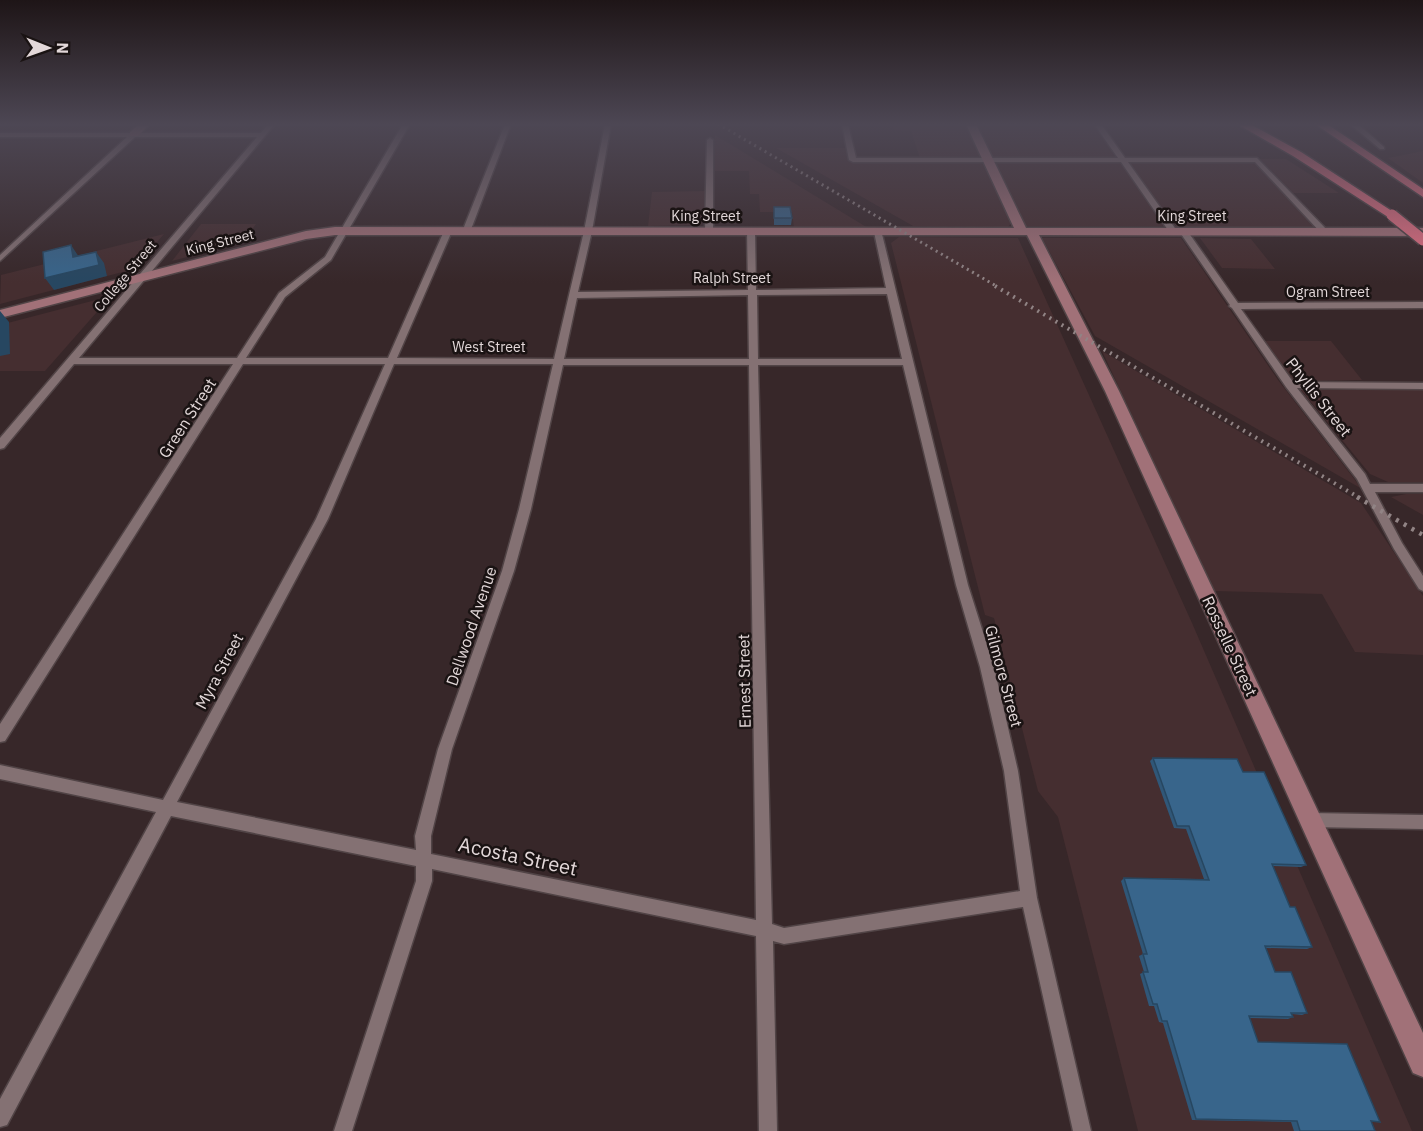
<svg xmlns="http://www.w3.org/2000/svg" width="1423" height="1131" font-family="'IBM Plex Sans',sans-serif">
<style>
.built{fill:#452e30}
.lines{fill:none;stroke-linecap:round;stroke-linejoin:round}
.street-casing{stroke:#514446;stroke-width:3}
.secondary-casing{stroke:#514446;stroke-width:3}
.highway-casing{stroke:#514446;stroke-width:3}
.street{fill:#847173;fill-rule:evenodd}
.secondary{fill:#a17178;fill-rule:evenodd}
.highway{fill:#e57083;fill-rule:evenodd}
.rail-far2{stroke:#918485;stroke-width:3;stroke-dasharray:2 4;stroke-linecap:butt}
.rail-far1{stroke:#918485;stroke-width:4;stroke-dasharray:2 5;stroke-linecap:butt}
.rail{stroke:#918485;stroke-width:4.5;stroke-dasharray:3 6;stroke-linecap:butt}
.highway-bridge-casing{stroke:#514446;stroke-width:14;stroke-linecap:butt}
.highway-bridge{stroke:#e57083;stroke-width:11}
.wall{fill:#305778}
.shaded-wall{fill:#274761}
.building{fill:#38658b;stroke:#274761;stroke-width:1.5}
.labels{text-anchor:middle;dominant-baseline:central;stroke-width:5;stroke-linejoin:round;paint-order:stroke}
.far-street-label{font-size:14px;fill:#e3d8d9;stroke:#1a1313}
.street-label{font-size:16px;fill:#e3d8d9;stroke:#1a1313}
.near-street-label{font-size:20px;fill:#e3d8d9;stroke:#1a1313}
</style>
<rect width="100%" height="100%" fill="#372729"/>
<path class="built" d="M892,124h75l14,32 -61,2 -9,-27 -17,-1z
M975,124h118l23,33h-122l-4,-1z
M715,135l153,93h-74l-2,-16h-32l-1,-18h-9l-1,-23h-34z
M776,148h69l4,13 126,1 8,2 28,59 -3,4 -95,-1z
M1423,151v32l-35,-25z
M1260,159h26l53,34h-46z
M998,161h116l8,3 41,62h-140l-28,-63z
M1131,161l118,1 9,2 57,64 -138,-1 -13,-14 -36,-50z
M705,191l-1,28 -3,6 -53,1 4,-34z
M201,224h55l-13,18 -71,19z
M164,234l-30,35 -134,35 1,-29z
M899,237l119,1 174,385 220,508h-274l-80,-314 -20,-26 -44,-173 -9,-3 -94,-372z
M1042,238h139l97,142 84,109 -267,-153z
M1200,238l51,1 24,30 -53,-1z
M111,296l-66,75h-45v-46z
M1265,341h66l31,39 -68,1z
M1102,351l259,152 62,93v59l-68,-3 -33,-58 -108,-3z
M1301,390h122v92h-35l-18,-8z
M1406,494h17v21l-32,-18z"/>
<g class="lines">
<g class="street-casing">
<path id="street" d="M268,124h7l-196,234h158l42,-65 46,-36 78,-133h7l-79,136 -46,37 -39,61h142l56,-127 4,-2 4,2 -55,127 157,1 30,-128 21,-107h6l-19,107 -14,61 170,-2 -1,-59 4,-2 4,2 1,59 130,-2 -12,-56 7,-2 87,355 26,82 24,104 19,127 54,233h-18l-50,-224 -239,37 -11,-3 4,190h-18l-3,-195 -324,-67v12l-80,250h-18l82,-250v-15l-245,-50 -164,309 -7,2v-28l156,-287 -156,-33v-14l163,35 153,-281 69,-155h-142l-238,377 -5,1v-18l233,-360h-159l-70,84 -4,1v-11l257,-301h-122l-135,124v-6l127,-118h-127v-4h261zM887,294l15,65h-144l-1,-64zM748,295l1,64h-185l13,-61zM394,364h159l-34,145 -17,62 -64,178 -23,87 1,14 -239,-48 151,-283zM563,365h186l7,555 -325,-66v-18l21,-87 62,-178 17,-62zM758,365h145l53,220 24,82 24,104 16,120 -236,37 -12,-4z
M505,124h6l-41,108 -7,2 -1,-2z
M842,124h6l8,34h262l-24,-34h7l24,34h132l72,74 -7,2 -67,-72h-127l49,69 -4,2h-3l-49,-71h-268l-4,-2z
M1350,124h8l26,23v2h-4z
M710,138l3,2v91l-4,2 -4,-2 2,-91z
M1180,229h6l52,74 185,-1v6l-182,1 52,73 130,1v6l-126,-1 68,86 5,10h53v8h-48l27,51 21,33v15l-4,-2 -25,-40 -37,-70 -71,-92 -54,-79 -3,-2 1,-1 -51,-74z
M1310,813l113,2v14l-113,-2 -5,-2 -3,-5 3,-5z"/>
</g>
<g class="secondary-casing">
<path id="secondary" d="M139,124h11l-12,12h-8v-4z
M966,124h10l50,104h397v8l-384,-1 80,156 304,642v44l-10,-4 -308,-682 -78,-156h-692l-29,4 -306,79v-8l306,-79 29,-4 679,1z"/>
</g>
<g class="highway-casing">
<path id="highway" d="M1237,124h13l51,28 97,63 -2,2h-8l-95,-61z
M1315,124h12l96,65v8z"/>
</g>
<use href="#street" class="street"/>
<use href="#secondary" class="secondary"/>
<use href="#highway" class="highway"/>
<path class="rail-far2" d="M718,124l280,163"/>
<path class="rail-far1" d="M995,286l365,212"/>
<path class="rail" d="M1357,497l66,38"/>
<g class="highway-bridge-casing">
<path id="highway-bridge" d="M1392,215l31,25"/>
</g>
<use href="#highway-bridge" class="highway-bridge"/>
</g>
<path class="wall" d="M774,207l18,11 -1,7h-17z
M1153,758l90,14 63,93 -5,2 -28,-1 17,41 22,40 -5,2 -41,-1 9,24 32,41 -5,2 -10,-1 1,3 -5,2 -39,-1 9,24 122,80h-9l4,9h-81l-3,-9 -99,-2 -29,-97 -4,-1 -5,-16h-5l-9,-32 4,-2 -5,-16 4,-2 -22,-73 3,-3 80,1 -18,-50 -12,-1 -24,-67z"/>
<path class="shaded-wall" d="M71,245l8,12h-6z
M96,252l8,11 3,13 -53,14 -9,-12z
M0,311l9,11 1,32 -10,2z"/>
<path class="building" d="M774,207h16l2,11h-18z
M71,245l2,12 23,-5 3,13 -54,13 -2,-26z
M1153,758l84,1 6,13h21l42,93 -34,-1 18,43h5l17,40 -47,-1 10,26h16l16,41h-16l2,4 -44,-1 9,26 89,2 33,78 -9,-1 4,10h-75l-3,-10 -101,-2 -29,-98h-5l-5,-17h-4l-10,-32h5l-5,-18h4l-23,-76 85,2 -20,-54h-12z"/>
<linearGradient id="sky" x2="0" y2="1"><stop stop-color="#1e1517"/><stop offset="0.44" stop-color="#4d4754"/><stop offset="1" stop-color="#4d4754" stop-opacity="0"/></linearGradient>
<rect width="1423" height="283" fill="url(#sky)"/>
<g class="labels">
<g class="far-street-label">
<text x="706" y="216">King Street</text>
<text x="1192" y="216">King Street</text>
<text transform="translate(220 242) rotate(-14)">King Street</text>
<text transform="translate(125 276) rotate(-50)">College Street</text>
<text x="732" y="278">Ralph Street</text>
<text x="1328" y="292">Ogram Street</text>
<text x="489" y="347">West Street</text>
</g>
<g class="street-label">
<text transform="translate(1319 397) rotate(52)">Phyllis Street</text>
<text transform="translate(187 418) rotate(-57)">Green Street</text>
<text transform="translate(471 626) rotate(-71)">Dellwood Avenue</text>
<text transform="translate(1230 646) rotate(65)">Rosselle Street</text>
<text transform="translate(219 671) rotate(-62)">Myra Street</text>
<text transform="translate(1004 676) rotate(75)">Gilmore Street</text>
<text transform="translate(744 681) rotate(-91)">Ernest Street</text>
</g>
<g class="near-street-label">
<text transform="translate(518 856) rotate(12)">Acosta Street</text>
</g>
</g>
<g transform="translate(48 48) rotate(91)" stroke="#1a1313" stroke-width="4.5" paint-order="stroke">
<path d="M0-4.5L10 22L0 15L-10 22Z" fill="#e3d8d9"/>
<text y="-9" font-size="16" font-weight="bold" text-anchor="middle" fill="#e3d8d9">N</text>
</g>
</svg>
